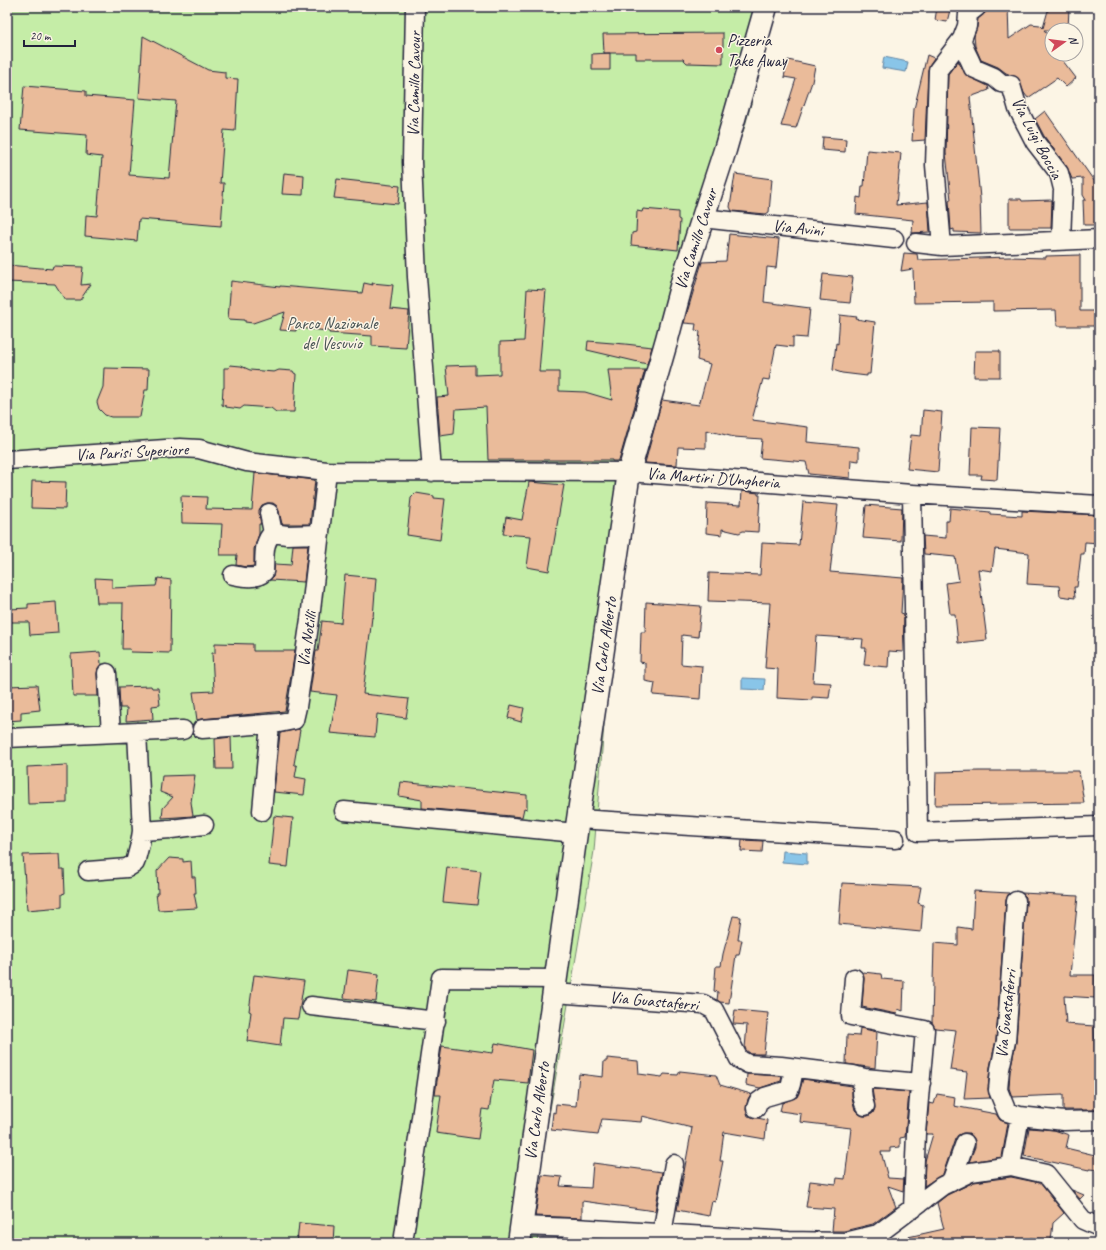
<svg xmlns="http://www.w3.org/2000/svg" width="1106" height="1250" font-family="Caveat,sans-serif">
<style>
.green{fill:#c5eda7;stroke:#748871}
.water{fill:#89c5e8;stroke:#6084a3}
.building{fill:#eabb9a;stroke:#22223b}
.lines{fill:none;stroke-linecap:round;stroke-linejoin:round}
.street-casing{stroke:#22223b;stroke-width:21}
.secondary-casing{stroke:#22223b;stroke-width:25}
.street{stroke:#fcf5e5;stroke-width:18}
.secondary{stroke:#fcf5e5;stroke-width:22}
.poi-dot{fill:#d1495b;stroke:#fcf5e5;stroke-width:1.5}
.labels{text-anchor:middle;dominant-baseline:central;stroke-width:3;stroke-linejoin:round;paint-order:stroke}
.poi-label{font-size:17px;fill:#22223b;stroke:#fcf5e5;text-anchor:start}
.street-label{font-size:17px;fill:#22223b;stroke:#fcf5e5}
.park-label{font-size:17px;fill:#4b5556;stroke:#fcf5e5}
</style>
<rect width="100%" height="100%" fill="#fcf5e5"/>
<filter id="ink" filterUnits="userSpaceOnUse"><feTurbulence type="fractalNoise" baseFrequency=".025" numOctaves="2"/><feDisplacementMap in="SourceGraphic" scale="8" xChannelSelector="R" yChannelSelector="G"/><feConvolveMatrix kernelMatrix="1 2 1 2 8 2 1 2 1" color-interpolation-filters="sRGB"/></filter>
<g filter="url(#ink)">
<path class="green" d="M7,7h770l-32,119 -58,162 -49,174 -33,250 -11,139 -41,242 -24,129 9,14 -1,7h-530z"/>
<path class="water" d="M884,57l24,5 -2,10 -24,-4z
M742,678l23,1 -1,11 -22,-1z
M783,851l24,2v11l-25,-2z"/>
<path class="building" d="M937,7l13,3 -3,12 -12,-2z
M987,7h21l1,32 22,-15 9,1 3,3 6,-21h20l-1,23h-24l8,9v15h13l2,2 -4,5 13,17 -10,9 -9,-9 -29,20 -4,-5 -6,-15 -12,-5 -8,-6 -17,-7 -6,-14 -1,-10 3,-9 1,-8 9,-8z
M723,33v31l-36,-1 -4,-4h-47v-6h-32l-1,-19z
M143,36l65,34 17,2v6l13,1 -3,52 -11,-1 -4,53h4l-3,43 -82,-7 -2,22 -52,-5 1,-21 11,1 5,-59 -16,-2 1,-20 -67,-5 4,-44 62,5v5l49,4 -6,75 40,3 7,-77 -37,-3z
M610,53v17h-18v-16z
M927,55l7,3 -4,6 -2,6 -3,70 -13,1 2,-32z
M788,60l27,6 -3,16 -16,46 -15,-2 15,-47 -12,-2z
M958,61l8,14 22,11 1,4 -19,7 10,101 1,35 -27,-1v-3l-3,1 -2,-30h2l-5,-47 2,-79z
M1045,111l54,77v37h-15l-1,-25h3l-3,-5v-17l-11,1 -5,-12 -23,-31 -9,-17z
M823,137l23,2 -1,13 -23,-2z
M867,150l34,3 -5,52 32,-3 2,30 -18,1 1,-13 -57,-6 1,-17 4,1 1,-12h2z
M284,173l20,2 -1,20 -21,-1z
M735,174l37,5 -3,33 -3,2 -34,-3 -2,-4z
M337,179l63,7 -2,18 -64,-6z
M1009,199h12l1,2 30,-1 -1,28h-42z
M643,209l35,3v7l2,1 -2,30 -47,-5 1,-12 4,-1 1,-21 5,1z
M729,234l50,5 -3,29 -9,-1 -3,35 46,6 -3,30 -14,-1v10l-17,-2 -7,35 -6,-1 -11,41 56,7 -1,15 52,5v14l-8,-1 -1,18 -41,-4 -3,-12 -46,-4 2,-19 -28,-2 -28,-7v18l-28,-1 -1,18 -32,-2 17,-63 37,5 11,-41 -13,-4 3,-29 -5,-1 1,-6 -12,-1 18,-61 24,-1z
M904,253l13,1 1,6 91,-3 37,1v-2l34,-1v56h19v15h-42l-1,-16 -63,1v-9l-79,1 -1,-34 -12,2z
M7,265l45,4 1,-3 30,1 -2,18 10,-1 -11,16h-15l-10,-16 -48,-2z
M823,274l30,3 -3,26 -30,-3z
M231,281l49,6v-1l82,7 2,-10 9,2 -1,-2 21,2 -3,24 19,2 -3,37 -34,-2v-10l-43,-3v-2l-33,-3v3l-16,-1 5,-18 -32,11 -8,-1v-2l-17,-1z
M527,289l19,1 -7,82h20v19l26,1 27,8 -4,-30h37l-26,91h-7v-1h-124l-2,-53 -30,2 -2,25 -14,2 -3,-39 12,-1 -3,-30 29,-1v10l25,-1v-32l24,-1z
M840,315l17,2 -1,2 19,3 -5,52h-3v2l-25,-3 -9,-3 3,-27 2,1z
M588,341l37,3 27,3 -5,17 -60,-14z
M975,351h25v26h-26z
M230,365l11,1 9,4 24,2 5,-2 14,1 1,2 2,1 -2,38h-18l-5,-4 -27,-2 -4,3 -14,-2v-1l-4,-1 1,-17h1v-20h5z
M104,368l45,1 -1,21h-3l-5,27h-29l-6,-2 -6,-6 -2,-7 6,-15z
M923,410l19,2 -4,60 -31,-3 4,-34 10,1z
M972,427l28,1 -3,52 -16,-1 1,-4h-12z
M255,473l60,7 -5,44h-28l-3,-13 -2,-5 -4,-3h-6l-5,2 -3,5 2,14h-2v10l-5,15v17l-8,1 -10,-2 1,-10h-17l2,-31 -40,-1 -1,-27 26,1 -1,12 46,1z
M32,481l34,1 -1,27 -34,-1z
M529,482l35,3 -15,86 -22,-4 4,-31 -28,-2 3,-17 16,3z
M742,491l16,2v2h2l-2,37 -15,-1 -4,2 -17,-4v6l-16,-2 1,-30 34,2z
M416,493l18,3v2l11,1 -5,41 -33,-5 4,-37z
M803,502l35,3 -8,67 73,6 -2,35 3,1 -1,38 -14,-1 -1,16 -24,-2 2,-17h-4l1,-9 -47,-3 -3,46 18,1 -2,15 -17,-1v3l-35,-2 1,-29 -13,-1 5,-65 -62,-2 1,-28 51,2 2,-32 37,2z
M866,505l36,3 -1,33 -38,-3z
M950,508l40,4v2l32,2v-5l77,4v28l-14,-1 -1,12h-3l-4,33h-3l1,11 -15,-2 -1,-10 -32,-2 2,-31 -34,-4 -3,22 -14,-2 9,71 -29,3 -3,-29h-5l-4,-31 13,-2 -4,-24 -31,-3 -1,-18 23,2v-17h3z
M293,545h15l-4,37 -34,-2 3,-3 2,-13 16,1z
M345,575l31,3 -3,40 -1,-1 -9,77 46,5 -3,19 -29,-4 -2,23 -45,-4 7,-38 -27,-3 6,-41h2l4,-30 19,2z
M95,578l17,1v9l44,-2 2,-8 13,2 -1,73 -39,-1 -1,-3h-8l1,-46h-26z
M56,602l2,31 -28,2 -1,-13h-19v-13l18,-1v-4z
M646,602l55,4 -3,31 -16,-2 -1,29 21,2 -2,33 -47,-4 2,-12 -10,-2v-18l-5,-1 1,-30h4z
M215,643l38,1v7h42l-10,60 -84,8 -4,1 -4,-28 21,-1 -2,-38h3z
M100,652l1,12 -3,4 -1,6 1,22h-25l-2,-42z
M37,685l3,25 -19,2v8l-14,1v-35z
M151,686l1,2h6l2,17 -8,1 1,13 -27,2 1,-13h-7l-1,-21z
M511,705l13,3 -3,14 -13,-4z
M298,729l2,1 -6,34 3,2 -2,11 11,2 -2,16 -30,-3 6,-59z
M231,737l1,32h-16l-1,-30z
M67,765v38l-39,1 -1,-37z
M979,771h100l5,32 -149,2 1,-33z
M195,775l-4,27 2,14 -31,2 1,-10 10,-11 -13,-5 2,-16z
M401,782l126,13v14l-3,-1 -2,9 -100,-9v-8l-23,-4z
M274,816l19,2 -5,49 -19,-2z
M742,840l21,1 -1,11 -21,-1z
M59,854l1,15h4l1,24 -3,1v13l-35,3 -4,-55z
M169,858l14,1v3l8,-1 1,16h3l1,16h-2l3,15 -39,2 -2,-17h2l-1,-22z
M447,867l34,4 -4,34 -34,-3z
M842,883l79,4 -3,16 5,2 -2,27 -82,-8z
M974,891l35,2 -3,7 -10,140 -6,27 -2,22 2,9 -26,1 3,-27 -17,-2 6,-40 -21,-2 -3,-6 2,-79 24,2v-18l14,2z
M1022,893l56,3 -8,79h25v23l-31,-2 2,28 28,2 1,26 4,-1v59h-36v-15l-51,2 -3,-9 1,-17 6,-29 10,-140v-5z
M733,916l8,1 -3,23h4l-3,15h-3l-7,48 -9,-1 -3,-2 1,-8 -4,-1 2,-25h5l2,-12z
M348,970l31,4 -3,28 -32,-4z
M863,972l18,2 1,5 22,2 -1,30 -5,-2 -1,5 -35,-7 2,-28z
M254,975l50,6 -6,38 -15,-1 -3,28 -33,-5 4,-29 -2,-1z
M735,1010l33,3 -4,41h-13l-5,-4 -1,-2 2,-23 -14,-1z
M860,1028l17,4 -2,36 -29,-4 1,-29 12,1z
M495,1043l37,7 -4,33 -34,-3 -5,30 -7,-1 -4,30 -42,-6 5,-38h-6l7,-49 51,7z
M607,1058l31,3 1,13 23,3 2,-3 14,1 2,-4 36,4 4,10 31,9 -3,5 -2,11 2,6 19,4 -2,19 -41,-7 -4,29h3l-8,41 -3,-1 -3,15 -32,-6 15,-82 -50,-12 -1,6 -39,-3 -4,16 -47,-5 2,-18 2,1 1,-9 20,2 3,-32 24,3 1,-16h3z
M747,1074l33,2 2,1 -1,4 -21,7 -14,-3z
M803,1079l49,7v11l3,13 4,4 5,2h4l5,-3 2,-5 -3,-19 37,3 -4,45 -5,1v9l-10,1v4h-9l7,26 16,1 -1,12 -15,-5 8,21 -23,17 -29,7h-12l2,-22 -28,-2 4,-26 26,3 1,-6 8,1 6,-51 -51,-6 1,-8 -21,-3 2,-8 15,-6 2,-4z
M937,1094l18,3 -1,9 42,8 4,6 8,3 -6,34 -33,5 6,-15v-6l-2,-4 -4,-4h-6l-5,2 -3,4 -12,35 -19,12 1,-25 8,-27h-7l3,-31 5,1z
M1029,1128l25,2 15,5 -3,13 33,8v14l-10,-1v1l-65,-14z
M593,1163l69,9 -7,39 -73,-10v17l-47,-2 7,-41 20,2 -2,9 31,2z
M1011,1177l29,6 24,30 -11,10 -2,17 -21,-2v5h-121l-1,-6 36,-8 -7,-26 10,-8 27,-13z
M1072,1190l12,5 -4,4z
M299,1223l35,3 -1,17h-36z"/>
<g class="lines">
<g class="street-casing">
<path id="street" d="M415,7l-3,155 5,115 15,195
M962,39c1,11 8,19 11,29l21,9 7,6 10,2 7,24 17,33 24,31 4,16 -2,52
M702,218l192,21
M916,243l26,3 157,-7
M942,246l-7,-81 3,-95 24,-31 5,-13 1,-12 9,-7
M7,460l173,-12 19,1 48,13 80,9 302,1 283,22 187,11
M912,494l6,338 181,-6
M269,513l4,20
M233,575c10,2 23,5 31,-3 1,-13 -2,-30 9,-39l14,2 33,-1
M107,673l4,60
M202,729l77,-6 15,-3 3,-13 13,-88 17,-148
M7,738l176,-8
M262,811l8,-87
M344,811l232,22
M579,819l316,20
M142,831l29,-2 33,-4
M88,871l39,-3 8,-5 5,-19 2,-13 -5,-99
M1016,901l-10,140 -6,28 -2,21 9,22 13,4
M854,978l-3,38 74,14 -9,103 -3,76
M554,993l149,11 11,6 25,49 9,5 33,2 72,9 11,3 57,5
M311,1006l125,15
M864,1078c-3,10 -3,18 1,28
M756,1108l2,-6 7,-5 24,-7 2,-6 3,-15
M1011,1166l35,8 37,46 16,7
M951,1182l14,-39
M521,1226l54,2 214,13 56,1 33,-8 64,-48 29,-14 40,-6 9,-50 44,5 35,-1
M403,1243l38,-265 115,1
M661,1243l1,-9 12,-70"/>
</g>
<g class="secondary-casing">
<path id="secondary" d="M519,1243l57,-410 53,-361 38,-133 16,-60 42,-129 41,-143"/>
</g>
<use href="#street" class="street"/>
<use href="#secondary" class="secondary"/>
</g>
</g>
<circle class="poi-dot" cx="719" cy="50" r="4"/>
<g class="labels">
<g class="poi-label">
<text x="727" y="40">Pizzeria<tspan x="727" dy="20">Take Away</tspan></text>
</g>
<g class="street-label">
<text transform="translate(414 84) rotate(-89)">Via Camillo Cavour</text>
<text transform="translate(1037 138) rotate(62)">Via Luigi Boccia</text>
<text transform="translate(798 228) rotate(6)">Via Avini</text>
<text transform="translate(696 239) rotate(-72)">Via Camillo Cavour</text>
<text transform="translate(132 452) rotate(-3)">Via Parisi Superiore</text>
<text transform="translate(713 478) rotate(4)">Via Martiri D'Ungheria</text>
<text transform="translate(307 639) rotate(-82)">Via Notilli</text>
<text transform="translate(604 646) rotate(-82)">Via Carlo Alberto</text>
<text transform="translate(654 1001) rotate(5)">Via Guastaferri</text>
<text transform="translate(1006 1014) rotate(-84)">Via Guastaferri</text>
<text transform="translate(537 1111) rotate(-82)">Via Carlo Alberto</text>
</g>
<g class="park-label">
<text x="332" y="323">Parco Nazionale<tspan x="332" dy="20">del Vesuvio</tspan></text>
</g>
</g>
<rect width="1106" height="1250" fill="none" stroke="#fcf5e5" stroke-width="24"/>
<rect x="12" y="12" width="1082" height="1226" fill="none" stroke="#22223b" stroke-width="1.5" filter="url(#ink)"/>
<g transform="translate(1064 42) rotate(76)"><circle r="19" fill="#fcf5e5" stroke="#a5a1a1"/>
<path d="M0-3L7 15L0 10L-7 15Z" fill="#d1495b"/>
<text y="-6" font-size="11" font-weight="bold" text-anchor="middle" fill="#22223b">N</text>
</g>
<path d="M24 40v6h51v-6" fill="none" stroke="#22223b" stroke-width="2"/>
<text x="30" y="40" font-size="12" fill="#22223b" stroke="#fcf5e5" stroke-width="3" paint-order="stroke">20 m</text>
</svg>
